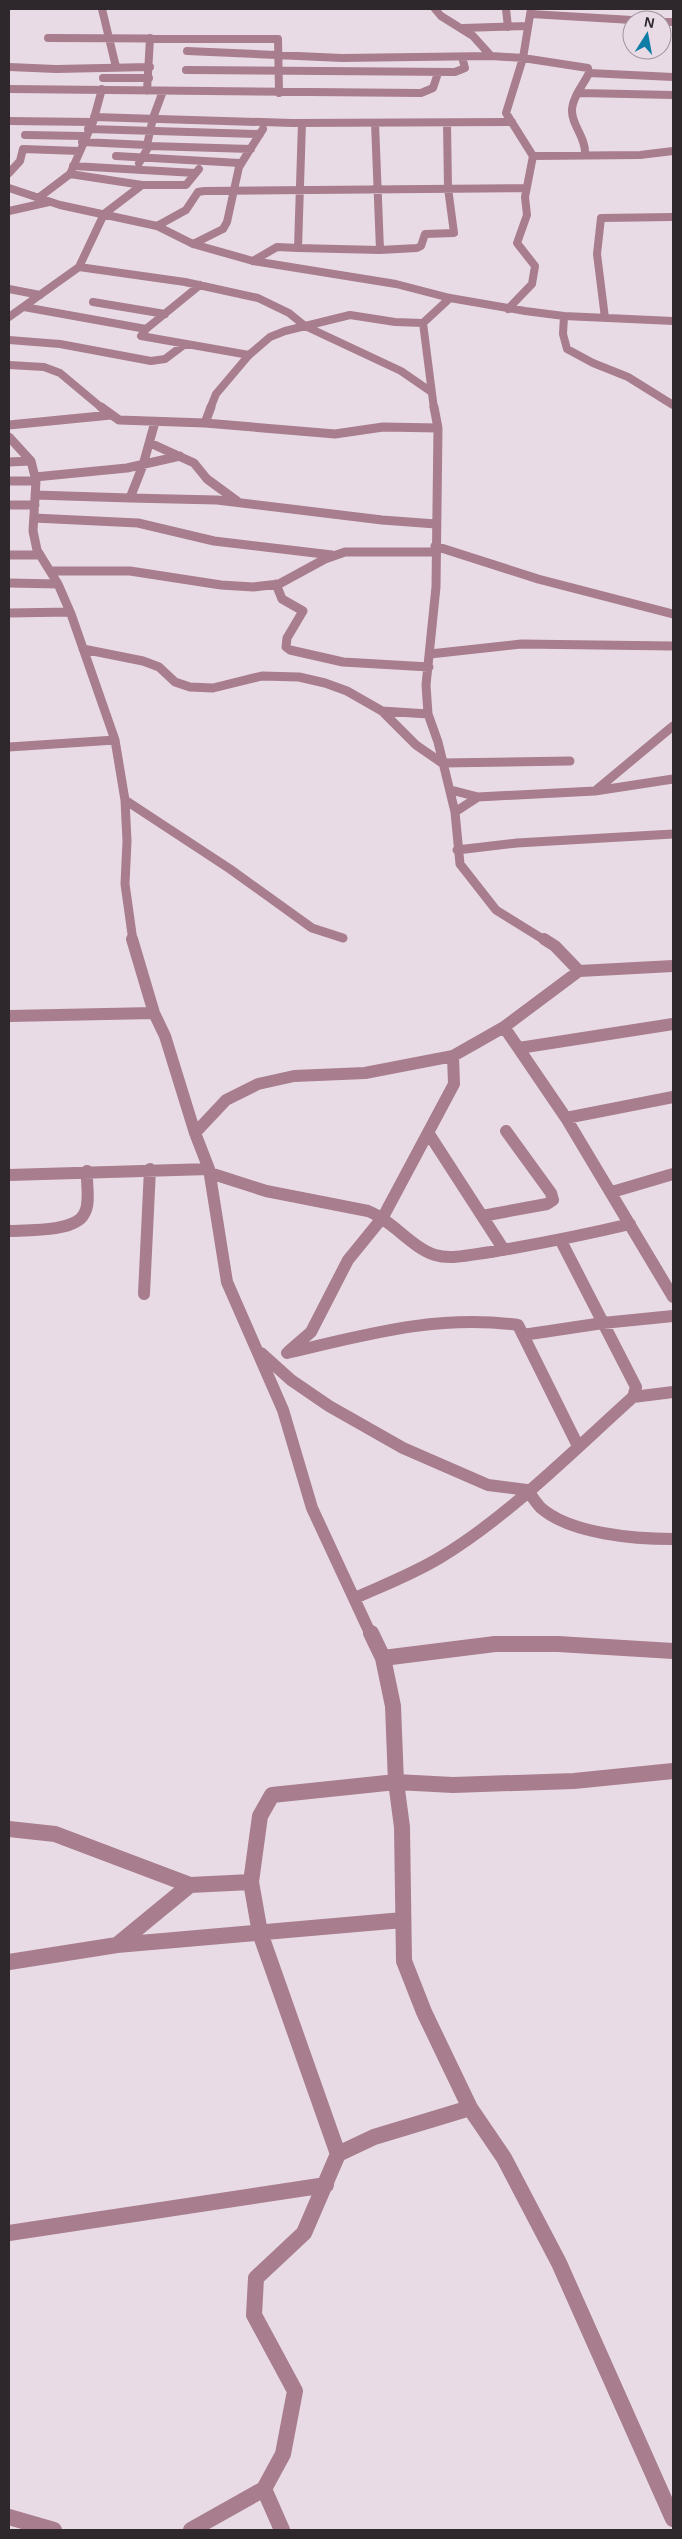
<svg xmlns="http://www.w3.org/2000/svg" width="682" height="2539" font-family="Helvetica,sans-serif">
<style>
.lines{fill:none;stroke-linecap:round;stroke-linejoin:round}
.minor-far3{stroke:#a87d8d;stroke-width:8}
.minor-far2{stroke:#a87d8d;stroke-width:9}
.minor-far1{stroke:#a87d8d;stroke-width:12}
.minor{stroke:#a87d8d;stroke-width:16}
</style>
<rect width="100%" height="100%" fill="#e9dbe6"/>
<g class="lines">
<path class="minor-far3" d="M102,9l14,58
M435,9l6,7 32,20 18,20
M506,9l2,18
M531,14l101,6
M662,22h11
M463,28l64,-2
M48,38l230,1 1,54
M187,51l155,7 149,-2 32,2 65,10 1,5 84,4
M9,67l47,2 94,-2
M186,70l269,2 10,-4 -3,-11
M103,78h46
M9,89l412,4 12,-5 5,-15
M147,91l3,-53
M580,93l93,2
M94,117l199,6 219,-1
M9,121l84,1
M375,123l5,127
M88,129l172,5
M25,135l59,1
M82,142l65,3
M149,146l102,3
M585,154c1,-17 -14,-29 -13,-45 1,-13 12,-25 17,-36
M116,156l124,7
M533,156l107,-1 33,-4
M139,163l10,-17 -2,-1 6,-27 10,-27
M73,166l122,7
M9,173l11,-12 3,-12 56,2
M142,185h44l13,-16
M9,188l51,17 97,21 36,18 60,17 143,23 54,14 75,13 39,5 109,5
M37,199l33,-25 23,-52 9,-33
M9,211l40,-9
M157,226l29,-16 12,-18 6,-1 322,-3
M193,244l30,-15 4,-7 12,-55 24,-38
M298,248l82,2 37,-2 4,-2 4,-12 29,-1 -6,-45 -1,-65
M253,261l24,-14 21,1 4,-125
M79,267l106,15 73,16 31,15 16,13 96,45 29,20
M200,285l-54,44 -5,7 108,19
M9,289l31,6
M93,302l72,12
M24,307l122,22
M508,309l24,-25 3,-18 -18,-23 10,-28 -2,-18 8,-41 -27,-43 17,-55 8,-49
M564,316l-1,18 4,15 26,14 35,14 45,28
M9,317l70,-50 25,-53 38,-29 -72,-11
M605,318l-8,-64 4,-36 72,-1
M9,340l51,4 91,17 14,-2 20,-15
M9,365l35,2 16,6 43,36
M210,409l6,-15 33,-39 21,-18 15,-6 65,-16 45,7 28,1
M434,409l-11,-86 27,-25"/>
<path class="minor-far2" d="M101,407l18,13 86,3 130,11 48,-7 55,1
M434,407l4,21 -2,159 -10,98 2,29 10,28 17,70 5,52 36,46 50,31
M205,423l6,-16
M9,425l102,-10
M9,437l22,24 5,20 -3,50 4,19 21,34 13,30 44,126 10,60 2,41 -2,43 8,57
M150,443l44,20 13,16 30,22
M9,462l22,-1
M35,477l92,-9 53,-12
M9,481h27
M35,495l95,3 13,-33 12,-43
M130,498l87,2 165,20 54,4
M9,505h26
M34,518l104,5 76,18 118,14
M435,546l103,33 135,35
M9,555h31
M50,571h80l91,14 32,2 26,-3 46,-25 20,-7h90
M9,583l49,1
M276,584l6,15 21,12 -16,27 -1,9 4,3 53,12 86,5
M9,613l61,-1
M83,649l60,12 16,6 16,15 15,5 23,1 49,-12 37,1 26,6 22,8 35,20 34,34 26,18 128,-2
M430,654l91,-10 152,2
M382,711l46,3
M9,747l106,-7
M451,790l27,7
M595,791l78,-65
M125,800l105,69 82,59 31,10
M455,812l23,-15 117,-6 78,-12
M457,850l60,-7 156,-9"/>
<path class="minor-far1" d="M132,939l22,74 11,23 30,97 14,36 18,113 56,128 29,98 59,127
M544,939l11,7 24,25
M9,1016l145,-3
M504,1027l62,91 107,179
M519,1048l154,-24
M566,1118l107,-21
M195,1133l31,-33 32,-16 36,-8 71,-3 88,-17 51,-29 75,-56 94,-5
M429,1134l75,116
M210,1173l56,18 102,20c25,10 44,37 67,44 17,5 39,-1 56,-3 47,-8 93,-17 139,-28
M9,1175l200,-6
M612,1192l61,-18
M482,1216l65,-12 6,-4 -2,-7 -45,-62
M9,1231c18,-1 66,1 75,-17 7,-11 2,-30 3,-43
M144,1294l6,-125
M523,1335l80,-12 70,-7
M289,1351l22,-19 37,-72 35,-43 71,-133 -1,-28
M261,1353l30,27 38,26 74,42 85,37 39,5c5,6 9,13 14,18 30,26 94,31 132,31
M287,1353c78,-18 150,-39 231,-28l60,121
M633,1397l40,-5
M355,1598c29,-13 58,-24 86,-41 68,-41 133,-107 192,-160l3,-10 -75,-146"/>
<path class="minor" d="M371,1633l12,25 10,48 3,76 6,45 2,134 20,51 46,96 34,50 55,105 114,256
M383,1658l112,-14h63l115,7
M9,1829l46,5 135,51
M251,1882l9,51 78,221
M117,1945l73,-60 61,-3 9,-66 12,-21 124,-13 57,3 121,-4 99,-10
M9,1962l108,-17 286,-25
M9,2233l317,-48
M9,2517l45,13
M191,2530l73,-41
M282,2530l-18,-41 19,-35 12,-63 -41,-76 2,-37 48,-45 34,-79 36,-17 96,-29"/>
</g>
<rect width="682" height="2539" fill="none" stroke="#2e282c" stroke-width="20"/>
<g transform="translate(647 35) rotate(11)"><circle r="24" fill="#e9dbe6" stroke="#9e939c"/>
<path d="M0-4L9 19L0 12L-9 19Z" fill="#0f7ea7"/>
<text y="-8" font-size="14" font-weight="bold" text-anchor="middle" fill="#2e282c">N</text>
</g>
</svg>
